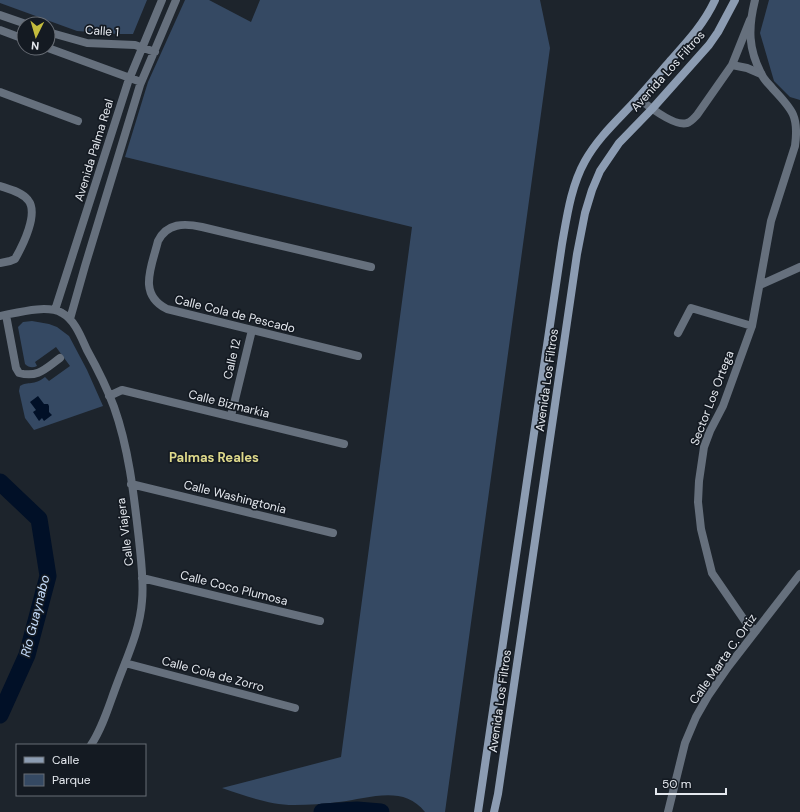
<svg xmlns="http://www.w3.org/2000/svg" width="800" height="812" font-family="'DM Sans',sans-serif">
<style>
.green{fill:#354963}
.water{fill:#011027}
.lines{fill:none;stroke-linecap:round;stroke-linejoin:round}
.river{stroke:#011027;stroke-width:17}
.minor{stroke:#66707d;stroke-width:8}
.tertiary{stroke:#66707d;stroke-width:8}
.secondary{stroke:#8c9cb2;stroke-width:8}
.labels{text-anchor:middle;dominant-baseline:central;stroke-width:3.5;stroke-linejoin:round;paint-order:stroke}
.street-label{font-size:12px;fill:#e4e8ee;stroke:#141a22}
.neighbourhood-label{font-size:13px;font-weight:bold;fill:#ded98b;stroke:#141a22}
.water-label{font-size:13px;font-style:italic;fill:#c8e0ff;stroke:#141a22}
</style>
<rect width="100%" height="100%" fill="#1d242c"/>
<path class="green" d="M0,0h147l-14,34h-15l-41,-3 -77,-28z
M185,0h24l42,22 9,-22h280l10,48 -105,764h-20c-22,-28 -57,-13 -86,-10 -14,2 -30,3 -45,3 -25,0 -48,-9 -72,-17l119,-31 71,-530 -287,-70 23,-75z
M769,0h31v100l-10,-3 -16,-16 -14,-48z
M32,321l17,3 8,3 12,9 18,34 16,36 -69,24 -9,-12 -6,-27 1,-5c8,-5 14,0 25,-9l4,4 21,-15 -14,-19 -21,15 2,4c-4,2 -8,2 -12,-2l-7,-37 5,-5z"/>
<path class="water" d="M38,396l6,8h4l1,2v6l3,3 -8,6 -2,-3 -3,3 -6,-9 3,-2 -6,-8z"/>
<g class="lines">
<path class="river" d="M0,482l39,37 9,57 -21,79 -27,60
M322,812l35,-2 24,2"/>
<path class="minor" d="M755,0c-7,28 -7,49 7,75 2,5 7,9 11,14 20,21 26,28 22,57l-24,75 -19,105 -29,80 -13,25 -6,16 -5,34 -1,21 3,27 11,44 35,51 9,7
M0,15l26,9
M0,30l24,9
M48,32l39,11 48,2 20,7
M48,48l93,34
M0,92l78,29
M0,186c9,3 22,6 28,14 11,13 -5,45 -13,59l-5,2 -10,2
M760,285l40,-18
M55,310l73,-228 34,-82
M6,315l10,53 3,5c19,5 26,-4 41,-15
M0,316c16,-3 47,-12 62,-3 13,7 19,24 25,37 10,18 20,38 27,57 15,42 20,89 25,133 2,20 5,41 3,61 -2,29 -15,56 -25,83 -8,21 -14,43 -26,61
M70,319l15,-53 55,-181 36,-85
M678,333l13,-25 61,18
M358,356l-191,-47c-30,-15 -15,-43 -9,-68 9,-18 26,-18 44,-14l169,40
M109,396l13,-6 4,1 218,53
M231,416l21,-86
M131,484l202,49
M142,578l178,43
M125,663l170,45
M668,812l17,-69 11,-26 12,-21 20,-29 72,-93"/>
<path class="tertiary" d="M732,65l15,3 14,6
M638,98c10,8 37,29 49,25 4,-1 7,-5 10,-8l35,-50 18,-45"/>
<path class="secondary" d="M478,812l84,-568c5,-28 9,-58 23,-83 14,-25 34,-42 53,-63 11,-12 21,-24 32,-37 17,-19 34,-37 45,-61
M494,812l4,-18 79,-540 8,-41 7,-23 8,-19 19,-28 33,-34 57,-64 9,-13 17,-32"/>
</g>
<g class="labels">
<g class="street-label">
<text transform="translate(102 31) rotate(4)">Calle 1</text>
<text transform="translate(668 71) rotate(-48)">Avenida Los Filtros</text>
<text transform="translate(94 150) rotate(-73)">Avenida Palma Real</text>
<text transform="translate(235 314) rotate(14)">Calle Cola de Pescado</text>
<text transform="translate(232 359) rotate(-77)">Calle 12</text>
<text transform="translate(547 380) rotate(-82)">Avenida Los Filtros</text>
<text transform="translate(712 398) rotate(-69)">Sector Los Ortega</text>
<text transform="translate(229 404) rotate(14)">Calle Bizmarkia</text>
<text transform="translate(235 497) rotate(14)">Calle Washingtonia</text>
<text transform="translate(125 532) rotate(-97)">Calle Viajera</text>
<text transform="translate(234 588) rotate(14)">Calle Coco Plumosa</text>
<text transform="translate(723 659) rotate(-55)">Calle Marta C. Ortiz</text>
<text transform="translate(213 674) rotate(15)">Calle Cola de Zorro</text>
<text transform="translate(500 701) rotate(-82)">Avenida Los Filtros</text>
</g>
<g class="neighbourhood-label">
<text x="214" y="457">Palmas Reales</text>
</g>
<g class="water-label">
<text transform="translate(35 616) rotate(-76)">Río Guaynabo</text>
</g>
</g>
<rect x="16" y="744" width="130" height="52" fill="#141a22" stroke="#676c74"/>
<rect x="24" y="757" width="20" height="6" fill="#8c9cb2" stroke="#676c74"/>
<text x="52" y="764" font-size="12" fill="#e4e8ee">Calle</text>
<rect x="24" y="774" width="20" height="12" fill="#354963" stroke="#676c74"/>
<text x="52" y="784" font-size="12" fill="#e4e8ee">Parque</text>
<g transform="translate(36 36) rotate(185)"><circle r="19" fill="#141a22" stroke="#676c74"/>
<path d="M0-3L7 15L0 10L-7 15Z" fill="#c4bc3d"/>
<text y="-6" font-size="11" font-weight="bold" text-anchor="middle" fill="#e4e8ee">N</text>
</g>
<path d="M656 788v6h70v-6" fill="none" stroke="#e4e8ee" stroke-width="2"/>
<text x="662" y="788" font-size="12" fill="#e4e8ee" stroke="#141a22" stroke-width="3" paint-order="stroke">50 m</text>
</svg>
